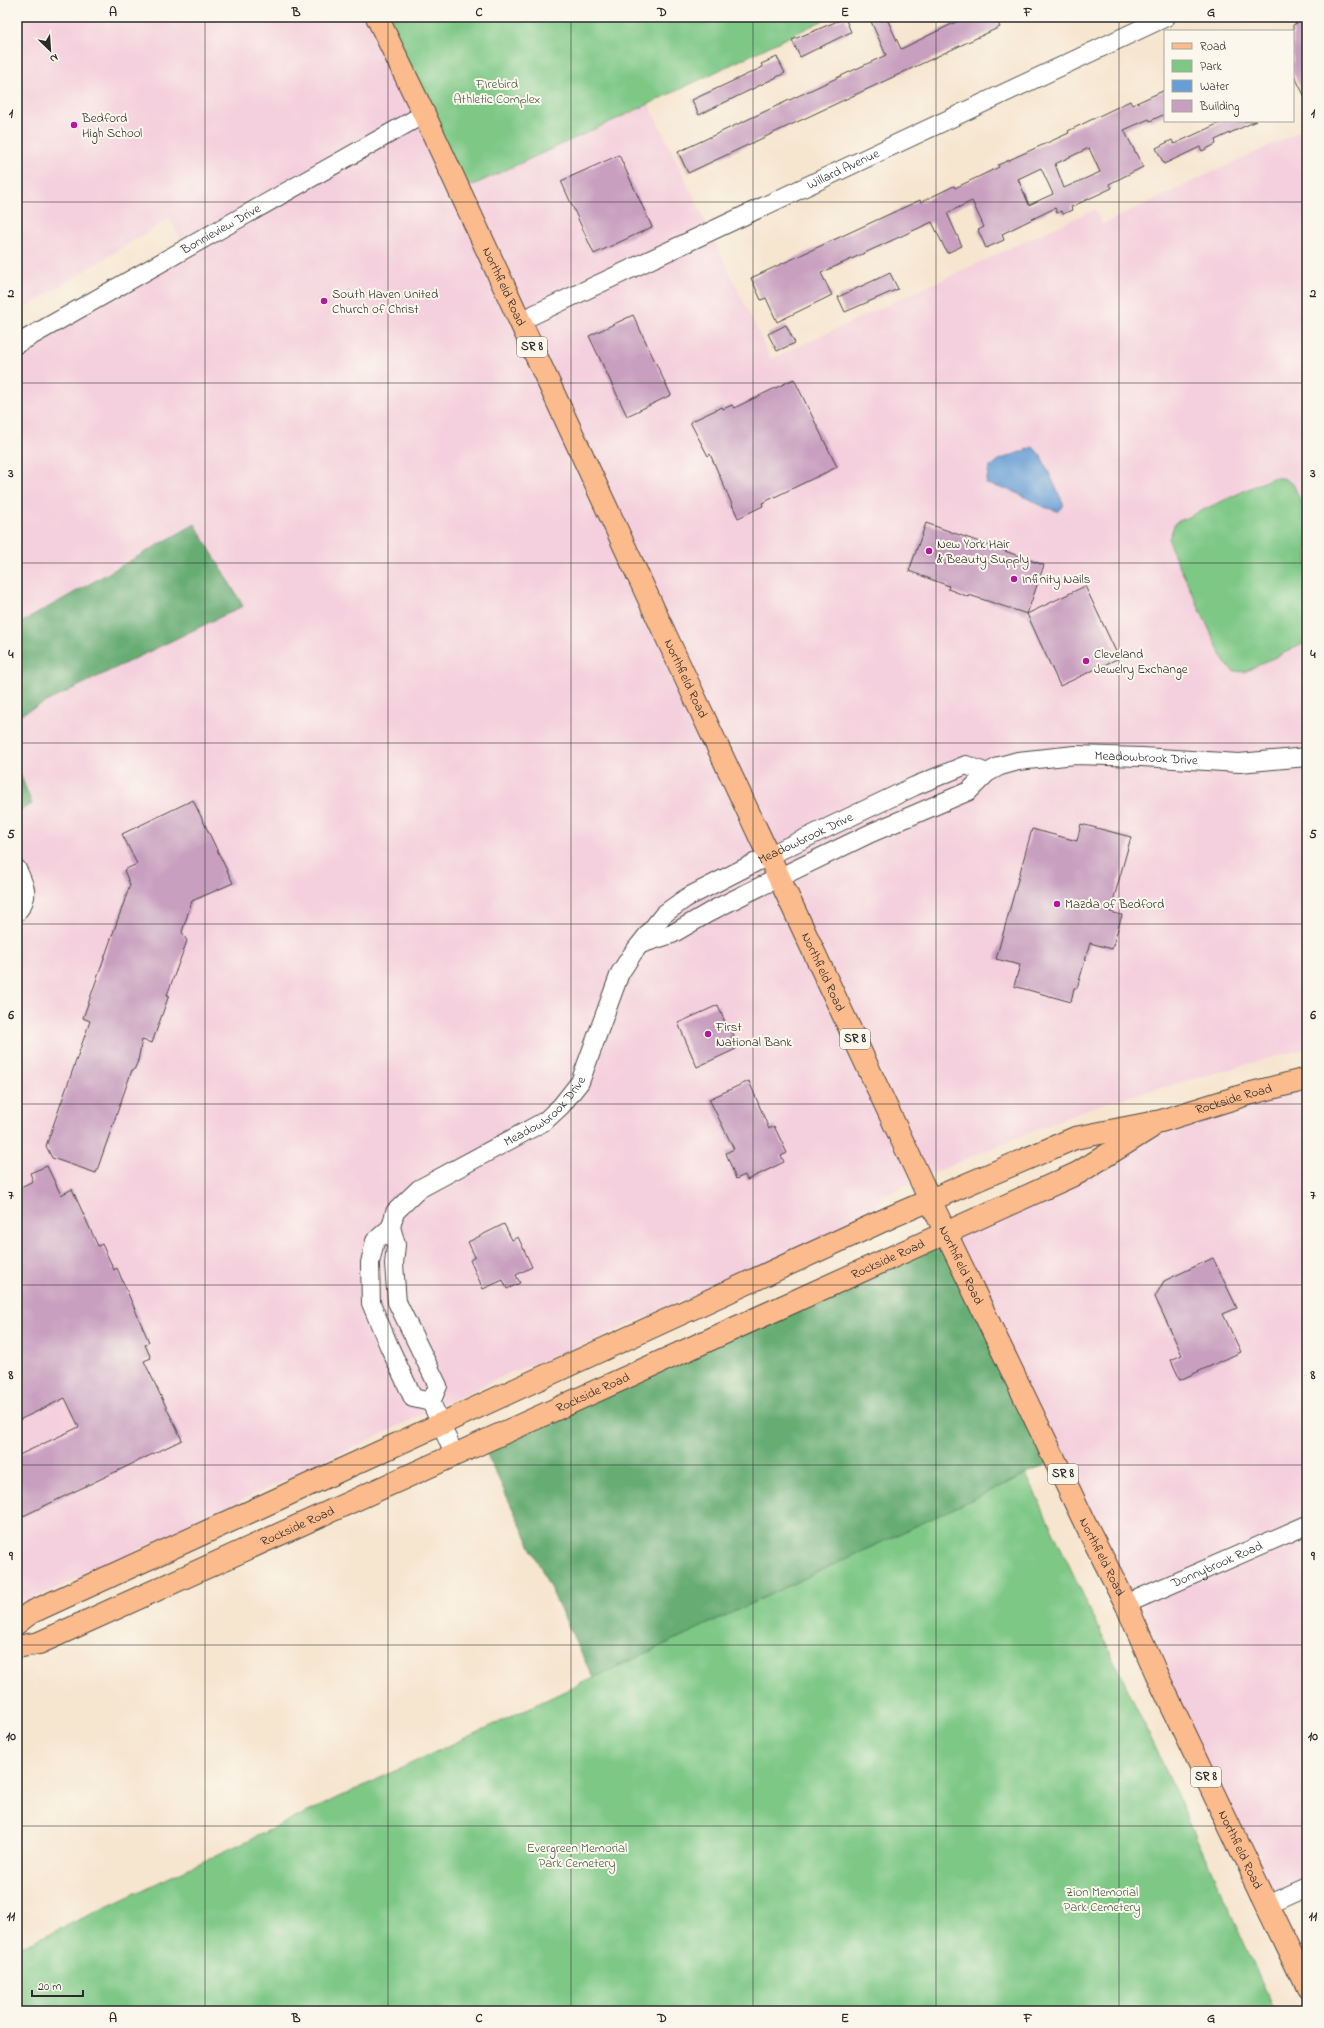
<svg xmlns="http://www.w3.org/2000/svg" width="1324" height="2028" font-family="'Indie Flower',sans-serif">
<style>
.built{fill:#f4cfdd}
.green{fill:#7ec886;stroke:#547a58}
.forest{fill:#66ac73;stroke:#486c4f}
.water{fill:#679ed5;stroke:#496480}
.building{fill:#c89fbf;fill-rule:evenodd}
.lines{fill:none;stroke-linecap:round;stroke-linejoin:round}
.minor-casing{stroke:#494744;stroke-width:20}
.primary-casing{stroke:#494744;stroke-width:24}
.minor{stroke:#fff;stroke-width:18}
.primary{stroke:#fbbb8c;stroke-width:22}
.grid{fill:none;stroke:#2b2b2b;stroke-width:1;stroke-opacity:0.55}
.poi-dot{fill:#b5179e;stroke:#fbf7ec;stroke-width:1.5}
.labels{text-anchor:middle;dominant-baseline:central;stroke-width:4;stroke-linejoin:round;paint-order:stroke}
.shield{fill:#fbf7ec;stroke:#696865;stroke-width:1}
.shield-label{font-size:12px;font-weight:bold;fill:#2b2b2b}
.park-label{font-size:13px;fill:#445a46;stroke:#fbf7ec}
.poi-label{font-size:13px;fill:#2b2b2b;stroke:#fbf7ec;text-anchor:start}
.street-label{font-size:13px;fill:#2b2b2b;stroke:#fbf7ec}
.neatline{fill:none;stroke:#2b2b2b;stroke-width:1.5}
.grid-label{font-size:13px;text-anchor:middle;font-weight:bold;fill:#2b2b2b}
</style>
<rect width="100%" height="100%" fill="#fbf7ec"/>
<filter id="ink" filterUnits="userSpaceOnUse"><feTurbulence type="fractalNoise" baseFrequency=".025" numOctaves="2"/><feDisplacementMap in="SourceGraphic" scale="8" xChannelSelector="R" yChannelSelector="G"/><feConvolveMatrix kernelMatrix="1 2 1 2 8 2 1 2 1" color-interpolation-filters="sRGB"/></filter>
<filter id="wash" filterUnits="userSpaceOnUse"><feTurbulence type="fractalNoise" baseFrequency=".012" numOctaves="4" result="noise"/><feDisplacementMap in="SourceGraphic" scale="16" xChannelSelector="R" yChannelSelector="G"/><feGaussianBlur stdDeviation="0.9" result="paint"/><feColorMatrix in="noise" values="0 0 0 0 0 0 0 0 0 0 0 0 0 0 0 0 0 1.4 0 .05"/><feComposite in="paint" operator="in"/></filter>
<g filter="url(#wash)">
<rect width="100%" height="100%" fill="#f6e5cf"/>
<path class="built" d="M17,17h360l83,174 189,-87 122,255 324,-150 7,15 205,-96v920l-209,57 -128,52 -84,37 -4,4 -4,11 -36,19 -251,114 -79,30 -495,235v-795l15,-9 -15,-37v-50l226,-110 -48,-82 -178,101v-281l169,-94 -16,-32 -153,95z
M1307,1079v838l-12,-25 -28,13 -322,-673 216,-111z"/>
<path class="green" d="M377,17h453l-181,87 -189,87z
M1272,478h11l10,6 14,31v127l-63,30 -11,-1 -8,-8 -55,-117 -1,-7 6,-16z
M1026,1474l131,277 118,260h-1258v-62z"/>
<path class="forest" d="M195,524l48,82 -226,110v-91z
M17,766l15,38 -15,8z
M945,1232l111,228 -463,218 -111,-234z"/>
<path class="water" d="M1033,447l8,9 23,49 -6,6 -14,-4 -31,-16 -27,-7 3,-16 10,-8z"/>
<g id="blocks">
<path class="building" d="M869,17h17l15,32 65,-32h29l5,10 -312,146 -10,-21 208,-97z
M845,18l6,14 -51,25 -8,-17z
M1307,18v83l-14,-28v-48z
M777,57l8,16 -86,42 -7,-15 71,-33 -2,-3z
M1165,90v24l-15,7 -1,-2 -25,11 19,37 -34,17 3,4 -41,19 1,3 -9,4 -2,-3 -4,2 -2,-5 -53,26 2,6 -18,8 -8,-18 6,-3 -12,-26 -25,12 15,33 -15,7 -15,-31 -111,51 11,22 -55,27 -11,-24 -5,2 -10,-22 169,-78 1,2 33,-16 1,2 44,-21 -1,-2 71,-32 -1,-2 62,-30 2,4zM1089,148l11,24 -36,16 -9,-24zM1041,168l12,26 -24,11 -11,-26z
M1224,121h32l-41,19 1,4 -14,7 -2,-4 -36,17 -8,-16 16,-8 2,4z
M619,155l33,72 -58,27 -33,-73z
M890,273l8,16 -53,23 -7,-15z
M633,315l38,80 -44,21 -38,-80z
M786,325l9,18 -18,8 -9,-17z
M794,379l43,88 -75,36 1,3 -25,12 -28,-64 -2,2 -18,-34 32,-15 1,2 9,-4 2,3z
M926,523l118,42 -17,49 -58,-19v2l-21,-8 1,-3 -40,-15z
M1085,586l34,72 -59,28 -33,-72z
M193,800l40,83 -41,18 -10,31 5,9 -20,54h2l-17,48 -10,-3 -4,21 -4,9h-2l-36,103 -44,-15 -6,-12 44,-125 -7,-3 47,-133 -6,-15 13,-6 -15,-30z
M1081,824l50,13 -21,75 12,3 -10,34 -22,-6 -13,45h-3l-3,14 -57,-16 6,-21 -24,-6 36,-130 45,12z
M718,1005l8,20 2,-1 6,12 -3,1 5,12 -39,18 -19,-44z
M749,1081l20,48 5,-3 13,27 -6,3 3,6 -37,18 -2,-5 -9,4 -10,-26 8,-4 -25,-50z
M47,1166l14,29 11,-6 26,57 4,-2 12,26 3,-2 32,74 -4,3 6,13 -7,3 38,79 -165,79v-63l62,-29 -14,-29 -48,23v-232l16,-8 -3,-8z
M504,1224l8,16 6,-3 14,30 -16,8 4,8 -13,6 -4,-9 -20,9 -13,-29 5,-3 -7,-15z
M1213,1258l24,50 -14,6 18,38 -61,28 -9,-20 11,-5 -27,-58 9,-16z"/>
</g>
</g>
<g filter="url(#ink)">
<use href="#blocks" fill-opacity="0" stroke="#494744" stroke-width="1"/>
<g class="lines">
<g class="minor-casing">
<g id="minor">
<path id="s1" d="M520,321l646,-304"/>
<path id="s2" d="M17,344l407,-230"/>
<path d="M17,869c8,17 14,27 0,43"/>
<path id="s3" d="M641,944l31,-10 43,-25 34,-17 122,-59 98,-42 18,-18 13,-7 18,-5 57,-6 67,2 97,6 68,-6"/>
<path id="s4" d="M391,1227l4,-15 24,-23 126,-68 16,-15 19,-24 40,-109 13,-20 31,-39 22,-16 82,-42 147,-70 51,-21 21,8"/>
<path d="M391,1227l5,18 -2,19 3,38 41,84 -7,16 -18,-4 -24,-52 -18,-43 -1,-40 5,-22z"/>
<path d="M431,1402l24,54"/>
<path id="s5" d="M1126,1604l181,-79"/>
<path d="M1267,1905l40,-18"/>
</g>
</g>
<g class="primary-casing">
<g id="primary">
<path id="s6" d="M377,17l47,97 262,565 244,521 155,323 41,81 30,69 151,316"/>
<path id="s7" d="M17,1623l13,-10 863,-397 182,-78 86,-17 87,-27 59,-15"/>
<path id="s8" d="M17,1647l22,-4 1039,-470 72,-45"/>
</g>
</g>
<use href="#minor" class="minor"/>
<use href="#primary" class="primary"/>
</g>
</g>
<path class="grid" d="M205,17v1994M388,17v1994M571,17v1994M753,17v1994M936,17v1994M1119,17v1994M17,202h1290M17,383h1290M17,563h1290M17,743h1290M17,924h1290M17,1104h1290M17,1285h1290M17,1465h1290M17,1645h1290M17,1826h1290"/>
<g class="poi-dot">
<circle cx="74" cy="125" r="4"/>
<circle cx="324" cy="301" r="4"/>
<circle cx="929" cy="551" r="4"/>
<circle cx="1014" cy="579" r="4"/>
<circle cx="1086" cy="661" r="4"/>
<circle cx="1057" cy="904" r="4"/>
<circle cx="708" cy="1034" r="4"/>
</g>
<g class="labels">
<g class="shield">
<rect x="517" y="337" width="30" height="20" rx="3"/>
<rect x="840" y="1029" width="30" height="20" rx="3"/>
<rect x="1048" y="1464" width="30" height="20" rx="3"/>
<rect x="1191" y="1767" width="30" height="20" rx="3"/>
</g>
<g class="shield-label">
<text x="532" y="347">SR 8</text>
<text x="855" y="1039">SR 8</text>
<text x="1063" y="1474">SR 8</text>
<text x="1206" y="1777">SR 8</text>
</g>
<g class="park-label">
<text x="497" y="84">FIrebird<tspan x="497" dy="15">Athletic Complex</tspan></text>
<text x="577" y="1848">Evergreen Memorial<tspan x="577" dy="15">Park Cemetery</tspan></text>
<text x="1102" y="1892">Zion Memorial<tspan x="1102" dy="15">Park Cemetery</tspan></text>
</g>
<g class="poi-label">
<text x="82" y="118">Bedford<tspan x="82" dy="15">High School</tspan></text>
<text x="332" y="294">South Haven United<tspan x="332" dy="15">Church of Christ</tspan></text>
<text x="937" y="544">New York Hair<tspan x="937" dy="15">&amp; Beauty Supply</tspan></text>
<text x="1022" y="579">Infinity Nails</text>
<text x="1094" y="654">Cleveland<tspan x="1094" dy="15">Jewelry Exchange</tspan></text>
<text x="1065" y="904">Mazda of Bedford</text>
<text x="716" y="1027">First<tspan x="716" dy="15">National Bank</tspan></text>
</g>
<g class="street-label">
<text stroke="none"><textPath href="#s1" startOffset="357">Willard Avenue</textPath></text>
<text stroke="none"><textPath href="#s2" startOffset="234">Bonnieview Drive</textPath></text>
<text stroke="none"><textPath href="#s6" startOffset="298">Northfield Road</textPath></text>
<text stroke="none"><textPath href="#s6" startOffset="730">Northfield Road</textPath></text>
<text stroke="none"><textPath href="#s3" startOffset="550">Meadowbrook Drive</textPath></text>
<text stroke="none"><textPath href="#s4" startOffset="595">Meadowbrook Drive</textPath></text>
<text stroke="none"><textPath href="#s6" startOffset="1054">Northfield Road</textPath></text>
<text stroke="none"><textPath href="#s7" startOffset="1328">Rockside Road</textPath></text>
<text stroke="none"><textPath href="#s4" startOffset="198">Meadowbrook Drive</textPath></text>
<text stroke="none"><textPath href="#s8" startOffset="954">Rockside Road</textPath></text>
<text stroke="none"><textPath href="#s6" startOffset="1378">Northfield Road</textPath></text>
<text stroke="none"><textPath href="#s8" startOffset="630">Rockside Road</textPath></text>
<text stroke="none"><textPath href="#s8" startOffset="306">Rockside Road</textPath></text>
<text stroke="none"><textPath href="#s6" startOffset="1702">Northfield Road</textPath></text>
<text stroke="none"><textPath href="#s5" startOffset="99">Donnybrook Road</textPath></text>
<text stroke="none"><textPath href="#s6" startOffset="2026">Northfield Road</textPath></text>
</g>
</g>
<rect width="1324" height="2028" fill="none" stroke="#fbf7ec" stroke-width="44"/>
<rect x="1164" y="30" width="130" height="92" fill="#fbf7ec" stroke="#a8a59f"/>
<rect x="1172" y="43" width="20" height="6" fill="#fbbb8c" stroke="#a8a59f"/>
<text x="1200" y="50" font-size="12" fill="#2b2b2b">Road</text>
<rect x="1172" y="60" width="20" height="12" fill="#7ec886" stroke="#a8a59f"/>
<text x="1200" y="70" font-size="12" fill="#2b2b2b">Park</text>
<rect x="1172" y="80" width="20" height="12" fill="#679ed5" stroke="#a8a59f"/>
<text x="1200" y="90" font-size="12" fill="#2b2b2b">Water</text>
<rect x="1172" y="100" width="20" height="12" fill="#c89fbf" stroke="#a8a59f"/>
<text x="1200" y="110" font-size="12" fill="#2b2b2b">Building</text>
<g transform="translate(50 50) rotate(155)" stroke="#fbf7ec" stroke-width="3" paint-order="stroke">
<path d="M0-3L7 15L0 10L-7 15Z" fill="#2b2b2b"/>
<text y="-6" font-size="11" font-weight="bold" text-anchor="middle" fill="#2b2b2b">N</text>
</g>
<path d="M32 1990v6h51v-6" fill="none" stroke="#2b2b2b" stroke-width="2"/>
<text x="38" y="1990" font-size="12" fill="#2b2b2b" stroke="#fbf7ec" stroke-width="3" paint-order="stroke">20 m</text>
<rect x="22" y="22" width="1280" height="1984" class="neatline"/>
<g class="grid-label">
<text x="113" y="16">A</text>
<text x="296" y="16">B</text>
<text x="479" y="16">C</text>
<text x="662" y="16">D</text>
<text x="845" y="16">E</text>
<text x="1028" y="16">F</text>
<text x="1211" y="16">G</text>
<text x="11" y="117">1</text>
<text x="1313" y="117">1</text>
<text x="11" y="297">2</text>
<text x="1313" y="297">2</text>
<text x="11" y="477">3</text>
<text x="1313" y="477">3</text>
<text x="11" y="658">4</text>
<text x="1313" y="658">4</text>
<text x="11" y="838">5</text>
<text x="1313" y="838">5</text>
<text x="11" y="1019">6</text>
<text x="1313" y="1019">6</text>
<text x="11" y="1199">7</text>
<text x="1313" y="1199">7</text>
<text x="11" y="1379">8</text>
<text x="1313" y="1379">8</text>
<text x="11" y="1560">9</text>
<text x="1313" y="1560">9</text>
<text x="11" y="1740">10</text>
<text x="1313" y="1740">10</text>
<text x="11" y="1920">11</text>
<text x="1313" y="1920">11</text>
<text x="113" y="2022">A</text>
<text x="296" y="2022">B</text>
<text x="479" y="2022">C</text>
<text x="662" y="2022">D</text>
<text x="845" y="2022">E</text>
<text x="1028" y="2022">F</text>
<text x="1211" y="2022">G</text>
</g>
</svg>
